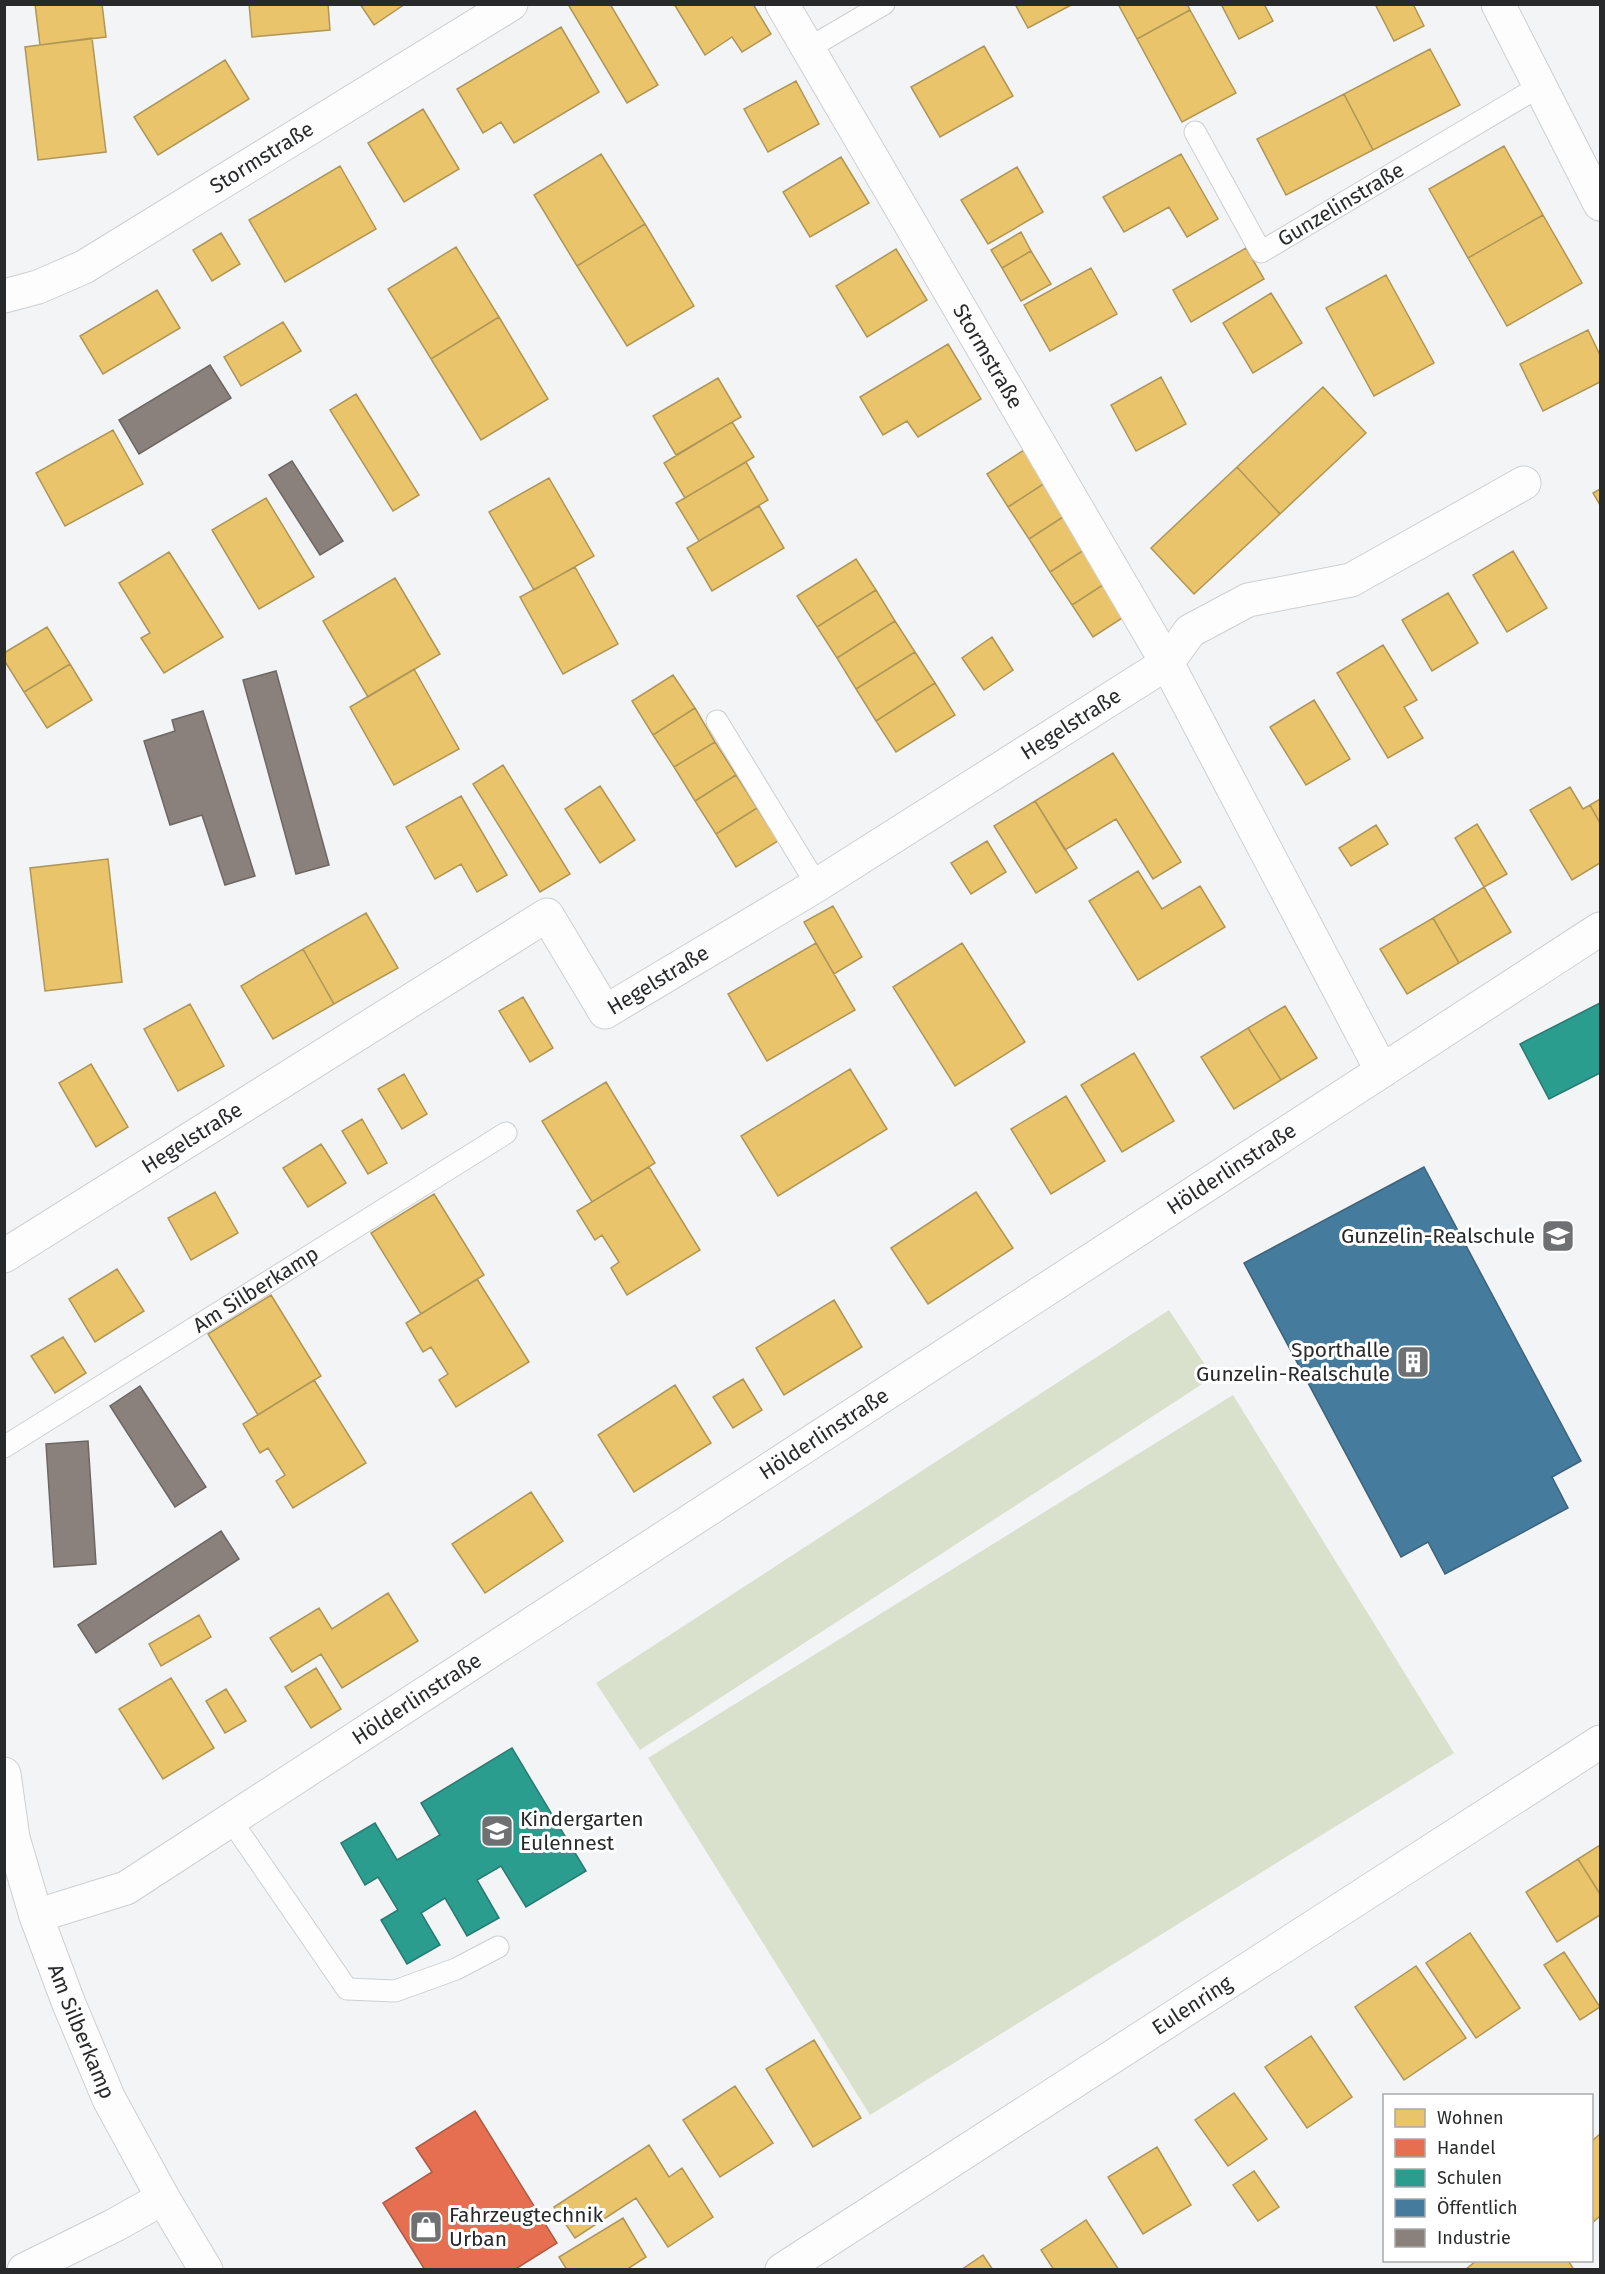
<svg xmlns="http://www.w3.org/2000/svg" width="1605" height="2274" font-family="'Fira Sans',sans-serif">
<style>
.green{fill:#d9e0cc}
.homes{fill:#e9c46a;stroke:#af9657;stroke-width:1.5}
.shops{fill:#e76f51;stroke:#ae5a45;stroke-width:1.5}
.schools{fill:#2a9d8f;stroke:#297a71;stroke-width:1.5}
.public{fill:#457b9d;stroke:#3c627a;stroke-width:1.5}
.industry{fill:#8a817c;stroke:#6d6763;stroke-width:1.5}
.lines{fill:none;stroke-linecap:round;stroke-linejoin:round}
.service-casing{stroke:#cecfd0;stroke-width:23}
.minor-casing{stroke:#cecfd0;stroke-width:35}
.service{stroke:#fdfdfe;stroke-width:21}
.minor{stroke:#fdfdfe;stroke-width:33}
.labels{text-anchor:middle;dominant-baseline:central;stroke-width:6;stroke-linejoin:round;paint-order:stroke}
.street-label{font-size:21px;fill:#28292a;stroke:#fff}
.poi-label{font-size:21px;fill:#28292a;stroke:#fff;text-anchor:end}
</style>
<rect width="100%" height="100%" fill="#f3f4f6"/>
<path class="green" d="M1169,1310l44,67 -573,373 -44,-67z
M1233,1395l221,358 -584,362 -222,-357z"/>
<path class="homes" d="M35,4h67l4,33 -66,8z
M249,4h79l2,26 -78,7z
M360,4h45l-31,21z
M572,4h38l48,81 -31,18 -58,-97z
M674,4h79l18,30 -29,18 -10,-15 -27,18z
M1015,4h58l-45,24z
M1118,4h69l3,6 -53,29z
M1221,4h43l9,17 -34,18z
M1375,4h38l11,22 -30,15z
M1190,10l46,83 -54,29 -45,-83z
M561,27l38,65 -85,51 -13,-21 -18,11 -26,-44z
M92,38l14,114 -68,8 -13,-113z
M984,46l29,50 -73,41 -29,-50z
M1430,49l30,56 -87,45 -29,-56z
M225,60l24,39 -91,56 -24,-38z
M796,81l23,43 -51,28 -24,-43z
M1344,94l29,56 -87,45 -29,-56z
M423,109l36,60 -55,33 -36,-59z
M1504,146l39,69 -75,43 -39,-69z
M601,154l44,70 -68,42 -43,-71z
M1181,154l37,65 -31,18 -18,-30 -45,25 -21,-35z
M841,157l28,46 -59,34 -27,-45z
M340,166l36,63 -91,53 -36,-62z
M1017,167l26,45 -55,32 -27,-44z
M1543,215l39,68 -75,43 -39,-68z
M645,224l49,82 -67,40 -50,-80z
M1021,232l10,19 -29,17 -11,-18z
M221,233l19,31 -28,17 -19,-31z
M456,247l43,70 -68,42 -43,-70z
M1246,248l18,31 -73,43 -18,-32z
M896,249l31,51 -60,37 -31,-51z
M1031,251l20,33 -30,17 -19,-33z
M1091,268l26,46 -67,37 -26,-46z
M1386,275l48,88 -60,33 -48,-88z
M157,290l23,38 -77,46 -23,-38z
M1271,293l31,50 -49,30 -30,-50z
M499,317l49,82 -67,41 -50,-81z
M283,322l18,29 -60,35 -17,-29z
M1588,330l12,25v27l-57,29 -23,-47z
M948,344l33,55 -63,38 -11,-16 -24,14 -23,-38z
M1161,377l25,47 -50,27 -25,-46z
M718,378l23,39 -65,38 -23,-39z
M1323,387l43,46 -86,81 -43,-47z
M356,394l63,101 -26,16 -63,-101z
M732,422l22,35 -69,41 -21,-35z
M113,430l30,54 -78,42 -29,-53z
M1024,450l21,33 -37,24 -21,-33z
M746,462l22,38 -69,41 -23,-38z
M1237,467l43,47 -86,80 -43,-46z
M549,478l45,78 -60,34 -45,-78z
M1045,483l21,32 -37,24 -21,-32z
M1600,489v16l-7,-12z
M266,498l48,79 -55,32 -47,-79z
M759,506l25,42 -72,43 -25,-43z
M1066,515l21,33 -37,24 -21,-33z
M1087,548l22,33 -37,24 -22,-33z
M1513,551l34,57 -40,24 -34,-57z
M169,552l54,85 -59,36 -23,-35 9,-5 -31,-50z
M856,559l20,31 -59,37 -20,-31z
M575,567l43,77 -55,30 -43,-77z
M395,578l45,76 -72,43 -45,-76z
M1109,581l21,32 -37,24 -21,-32z
M876,590l19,31 -58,37 -20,-31z
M1448,593l30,50 -46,28 -30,-51z
M895,621l20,31 -59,37 -19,-31z
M47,627l23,37 -46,28 -20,-32v-7z
M992,637l21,33 -29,20 -22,-32z
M1383,645l34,55 -13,7 19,31 -35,20 -51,-85z
M915,652l20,31 -59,38 -20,-32z
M70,664l22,36 -45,28 -23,-36z
M414,669l45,80 -65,36 -44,-78z
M673,675l22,33 -42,27 -21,-34z
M935,683l20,32 -59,37 -20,-31z
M1314,700l36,59 -44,26 -36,-58z
M695,708l20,34 -41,25 -21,-32z
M715,742l21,33 -41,26 -21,-34z
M1113,753l68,109 -28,17 -37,-60 -51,31 -30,-49z
M503,765l67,109 -30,18 -67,-108z
M736,775l21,33 -41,26 -21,-33z
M600,786l35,54 -35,23 -35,-54z
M1570,787l13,22 7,-4 10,18v40l-28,17 -42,-70z
M461,796l46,79 -30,17 -16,-28 -26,15 -29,-52z
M1600,799v24l-10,-18z
M1035,801l42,67 -41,25 -42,-67z
M757,808l21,33 -42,26 -20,-33z
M1477,824l30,50 -23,13 -29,-49z
M1376,825l12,19 -37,22 -12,-18z
M987,841l19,31 -35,22 -20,-31z
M108,859l14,123 -77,9 -15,-123z
M1138,871l24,38 38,-23 25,41 -87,53 -49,-79z
M1484,887l27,45 -52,31 -26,-45z
M833,906l29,51 -28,17 -30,-52z
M366,913l32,55 -64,36 -31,-55z
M1433,918l26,45 -52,31 -27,-45z
M816,943l39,67 -88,51 -39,-67z
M962,943l63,99 -70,44 -62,-99z
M303,949l31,55 -61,35 -32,-53z
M523,997l30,51 -23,14 -31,-51z
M190,1004l34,62 -46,25 -34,-62z
M1285,1006l32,52 -36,22 -33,-52z
M1248,1028l33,52 -47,29 -33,-52z
M1134,1053l40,68 -52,31 -41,-67z
M91,1064l37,63 -32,20 -37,-64z
M850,1069l37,60 -109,67 -37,-60z
M404,1074l23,40 -25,15 -24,-40z
M606,1082l49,81 -63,39 -50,-81z
M1066,1096l39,65 -54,33 -40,-65z
M362,1119l25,44 -19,11 -26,-43z
M321,1144l25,39 -38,24 -25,-39z
M649,1167l51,83 -73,45 -16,-27 8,-6 -17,-27 -7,5 -18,-29z
M215,1192l23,41 -47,27 -23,-42z
M976,1192l37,56 -85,56 -37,-56z
M434,1194l50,81 -63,39 -50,-81z
M117,1269l27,42 -49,31 -26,-43z
M477,1279l52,83 -73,45 -17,-27 9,-6 -17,-27 -8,5 -17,-29z
M271,1295l50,81 -63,39 -50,-81z
M834,1300l28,47 -78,48 -28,-47z
M63,1337l23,36 -31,20 -24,-37z
M743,1379l19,31 -29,18 -20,-31z
M314,1380l52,83 -73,45 -17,-27 9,-6 -17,-27 -8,5 -17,-29z
M675,1385l36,58 -77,49 -36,-57z
M531,1492l32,49 -78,52 -33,-49z
M388,1593l30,48 -76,47 -21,-34 -29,18 -22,-34 49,-30 13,21z
M199,1615l12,22 -50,29 -12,-22z
M316,1668l25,41 -30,19 -26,-41z
M171,1678l43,70 -51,31 -44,-70z
M226,1689l20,32 -21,12 -19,-32z
M1600,1845v49l-22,-35z
M1578,1859l22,35v21l-43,27 -31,-50z
M1470,1933l50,75 -44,30 -50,-75z
M1564,1952l36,55 -20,13 -36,-55z
M1416,1966l50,72 -62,42 -49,-73z
M1311,2036l41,61 -45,31 -42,-61z
M814,2040l47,78 -48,29 -47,-78z
M735,2086l38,57 -53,34 -37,-57z
M1234,2093l33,46 -39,27 -33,-46z
M1600,2134v82l-8,7v-82z
M649,2145l20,32 13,-9 31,49 -45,30 -32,-49 -61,40 -21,-31z
M1157,2147l34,58 -48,29 -35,-57z
M1254,2171l25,36 -21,14 -25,-36z
M623,2218l23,39 -20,13h-59l-8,-13z
M1086,2220l33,50h-65l-13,-20z
M983,2255l10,15h-32z
M1477,2260h91l6,10h-109z"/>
<path class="shops" d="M475,2111l82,132 -43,27h-89l-42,-67 49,-31 -16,-24z"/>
<path class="schools" d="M1600,1003v70l-51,26 -29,-55z
M512,1748l74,123 -60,36 -25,-41 -24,14 22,38 -32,18 -22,-38 -24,15 19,32 -33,19 -26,-44 17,-10 -20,-33 -13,8 -24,-42 34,-20 22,37 43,-25 -19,-32z"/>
<path class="public" d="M1424,1167l157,294 -29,16 16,31 -123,66 -17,-32 -27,15 -157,-294z"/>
<path class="industry" d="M210,365l21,33 -92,56 -20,-34z
M292,461l51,80 -23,14 -51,-80z
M276,671l53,194 -33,9 -53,-194z
M203,711l52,165 -30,9 -23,-70 -32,10 -26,-84 31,-10 -3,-11z
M140,1386l66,101 -31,20 -65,-101z
M88,1441l8,123 -42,3 -8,-123z
M221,1531l18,28 -143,94 -18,-28z"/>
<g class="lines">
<g class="service-casing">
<g id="service">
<path d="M809,48l75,-44"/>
<path id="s1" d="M1195,132l66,120 279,-166"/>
<path d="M717,721l100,164"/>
<path id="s2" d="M4,1447l502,-314"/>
<path d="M230,1819l117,170 48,2 61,-22 42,-22"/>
</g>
</g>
<g class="minor-casing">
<g id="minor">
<path id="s3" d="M782,4l385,659 215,408"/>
<path d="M1498,4l102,200"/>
<path id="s4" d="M4,296l34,-9 46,-20 427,-263"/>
<path id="s5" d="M4,1256l543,-341 58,97 212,-127 350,-222 23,-32 58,-31 103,-20 173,-97"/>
<path id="s6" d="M4,1774l9,64 23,78 33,88 40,95 54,99 43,72"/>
<path id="s7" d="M36,1916l90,-28 1474,-959"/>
<path d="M24,2270l91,-45 48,-27"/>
<path id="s8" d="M782,2270l818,-528"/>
</g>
</g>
<use href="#service" class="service"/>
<use href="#minor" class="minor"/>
</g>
<defs>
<g id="school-square" transform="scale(1.725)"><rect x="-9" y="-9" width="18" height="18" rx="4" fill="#6f7071" stroke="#fff"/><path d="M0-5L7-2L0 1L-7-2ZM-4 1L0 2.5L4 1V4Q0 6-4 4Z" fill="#fff"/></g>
<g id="building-square" transform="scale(1.725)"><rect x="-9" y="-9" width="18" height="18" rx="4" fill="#6f7071" stroke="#fff"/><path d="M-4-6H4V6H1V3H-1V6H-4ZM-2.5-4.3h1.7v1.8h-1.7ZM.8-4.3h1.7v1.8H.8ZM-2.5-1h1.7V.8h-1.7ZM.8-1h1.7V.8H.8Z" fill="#fff"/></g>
<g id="shop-square" transform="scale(1.725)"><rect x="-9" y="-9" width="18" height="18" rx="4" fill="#6f7071" stroke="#fff"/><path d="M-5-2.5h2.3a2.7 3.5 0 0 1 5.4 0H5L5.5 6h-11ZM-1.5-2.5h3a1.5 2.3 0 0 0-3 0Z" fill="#fff"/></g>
</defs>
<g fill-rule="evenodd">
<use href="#school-square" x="1558" y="1236"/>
<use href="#building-square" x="1413" y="1362"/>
<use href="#school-square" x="497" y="1831"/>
<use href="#shop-square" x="426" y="2227"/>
</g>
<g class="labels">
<g class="street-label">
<text stroke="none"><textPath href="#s4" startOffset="294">Stormstraße</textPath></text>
<text stroke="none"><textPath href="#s1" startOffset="230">Gunzelinstraße</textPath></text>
<text stroke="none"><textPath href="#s3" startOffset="408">Stormstraße</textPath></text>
<text stroke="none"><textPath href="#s5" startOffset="1302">Hegelstraße</textPath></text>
<text stroke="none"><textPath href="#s5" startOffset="816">Hegelstraße</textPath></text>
<text stroke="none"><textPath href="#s5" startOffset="222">Hegelstraße</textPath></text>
<text stroke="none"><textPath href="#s7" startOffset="1413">Hölderlinstraße</textPath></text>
<text stroke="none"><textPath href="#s2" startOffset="297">Am Silberkamp</textPath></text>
<text stroke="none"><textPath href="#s7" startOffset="927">Hölderlinstraße</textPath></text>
<text stroke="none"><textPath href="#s7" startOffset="441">Hölderlinstraße</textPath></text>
<text stroke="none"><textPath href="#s8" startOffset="488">Eulenring</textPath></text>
<text stroke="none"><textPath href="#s6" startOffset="270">Am Silberkamp</textPath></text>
</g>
<g class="poi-label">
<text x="1535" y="1236">Gunzelin-Realschule</text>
<text x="1390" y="1350">Sporthalle<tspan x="1390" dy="24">Gunzelin-Realschule</tspan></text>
<text x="520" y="1819" text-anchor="start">Kindergarten<tspan x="520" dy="24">Eulennest</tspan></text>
<text x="449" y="2215" text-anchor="start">Fahrzeugtechnik<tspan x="449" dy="24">Urban</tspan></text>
</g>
</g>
<rect width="1605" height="2274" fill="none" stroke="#28292a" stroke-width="12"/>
<rect x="1383" y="2094" width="210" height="168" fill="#ffffff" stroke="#a9a9aa" stroke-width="1.5"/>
<rect x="1395" y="2109" width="30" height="18" fill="#e9c46a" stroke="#a9a9aa" stroke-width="1.5"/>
<text x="1437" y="2124" font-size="18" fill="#28292a">Wohnen</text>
<rect x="1395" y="2139" width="30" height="18" fill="#e76f51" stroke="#a9a9aa" stroke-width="1.5"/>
<text x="1437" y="2154" font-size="18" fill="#28292a">Handel</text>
<rect x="1395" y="2169" width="30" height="18" fill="#2a9d8f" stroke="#a9a9aa" stroke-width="1.5"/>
<text x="1437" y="2184" font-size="18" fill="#28292a">Schulen</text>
<rect x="1395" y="2199" width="30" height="18" fill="#457b9d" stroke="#a9a9aa" stroke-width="1.5"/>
<text x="1437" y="2214" font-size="18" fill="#28292a">Öffentlich</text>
<rect x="1395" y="2229" width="30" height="18" fill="#8a817c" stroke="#a9a9aa" stroke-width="1.5"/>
<text x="1437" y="2244" font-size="18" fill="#28292a">Industrie</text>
</svg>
